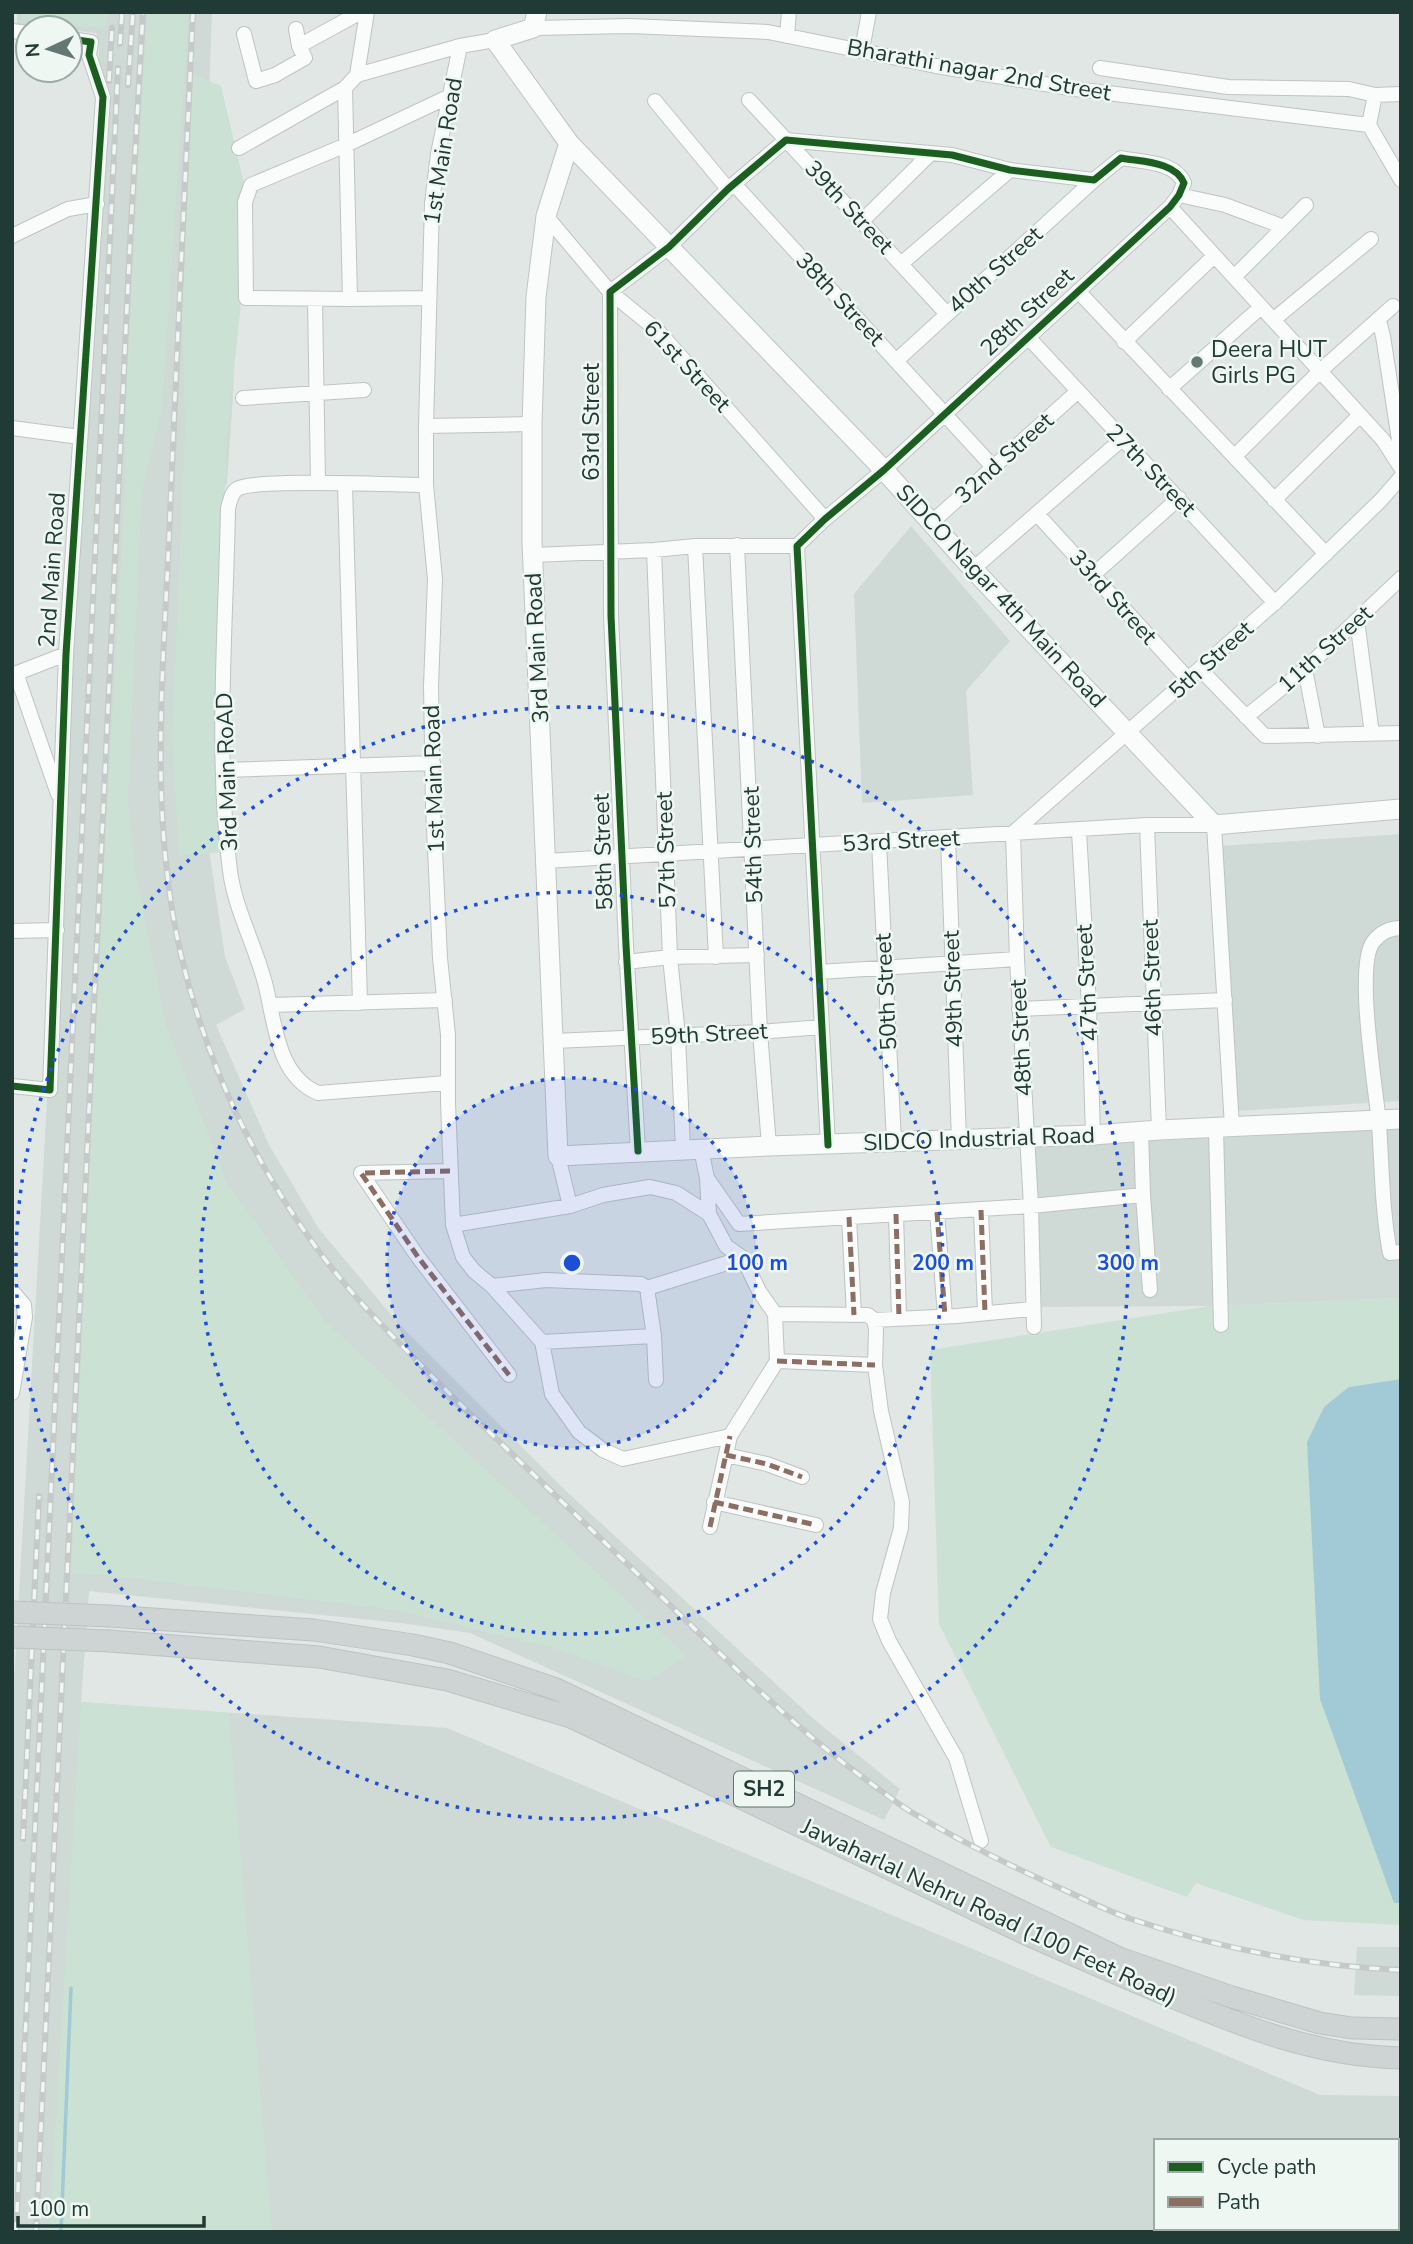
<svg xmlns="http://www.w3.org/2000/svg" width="1413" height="2244" font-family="'Nunito Sans',sans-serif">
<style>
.built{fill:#cfd9d5;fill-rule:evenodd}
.green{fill:#cae1d3}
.water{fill:#a1cad6}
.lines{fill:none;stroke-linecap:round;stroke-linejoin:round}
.stream{stroke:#a1cad6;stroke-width:3.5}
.street-casing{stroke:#bec4c2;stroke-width:16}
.secondary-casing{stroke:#bec5c3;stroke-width:21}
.primary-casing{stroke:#bbc4c2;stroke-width:23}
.street{stroke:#fafbfb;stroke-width:14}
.secondary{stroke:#fafbfb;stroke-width:19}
.primary{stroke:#cdd4d3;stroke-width:21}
.rail-casing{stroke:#c6c9c9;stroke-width:6}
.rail{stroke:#eff7f3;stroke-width:3.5;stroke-dasharray:10;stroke-linecap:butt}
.primary-bridge-casing{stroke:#bbc4c2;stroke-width:23;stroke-linecap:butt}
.primary-bridge{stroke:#cdd4d3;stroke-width:21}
.quiet{stroke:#8d6e63;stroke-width:5;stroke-dasharray:10 5;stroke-linecap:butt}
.cycleway-casing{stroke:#eff7f3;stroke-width:11}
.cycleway{stroke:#1b5e20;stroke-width:7}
.ring{fill:none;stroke:#1d4ed8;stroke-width:3.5;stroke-dasharray:3.5 7}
.poi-dot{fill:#647773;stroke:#eff7f3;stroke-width:2.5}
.labels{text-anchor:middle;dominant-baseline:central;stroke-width:5;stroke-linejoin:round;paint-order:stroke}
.shield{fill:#eff7f3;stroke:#5e736e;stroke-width:2}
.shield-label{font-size:21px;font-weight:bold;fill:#203a35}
.street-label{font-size:23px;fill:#203a35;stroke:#eff7f3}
.poi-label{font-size:23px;fill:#203a35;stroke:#eff7f3;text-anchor:start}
.centre{fill:#1d4ed8;stroke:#eff7f3;stroke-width:3.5}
.ring-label{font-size:21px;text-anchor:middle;font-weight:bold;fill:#1d4ed8;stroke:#eff7f3;stroke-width:5;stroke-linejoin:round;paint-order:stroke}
</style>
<rect width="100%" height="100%" fill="#e1e7e5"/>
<path class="built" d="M17,12h195l-3,83 30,87 -6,214 -6,86 -11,30 -15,284 24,161 20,52 -29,16 53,120 50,84 79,94 169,169 249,229 84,68 -16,31 -414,-187 -69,-10 -312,-32 -8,111 366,26 873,367 81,1v136h-1389v-514l52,-917 35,-712v-46l-3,-10 -79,-9zM1156,2141h241v87h-241z
M911,526l99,115 -44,50 7,104 -111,8 -8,-209z
M1401,834v267l-164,10 -18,-265z
M1401,1129v169l-191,8 -177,1 -10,-160z
M1357,1947h44v49l-47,-1z"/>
<path class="green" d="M21,12h87l-2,17 -85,-10z
M147,12h42l-27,397 -20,82 -14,311 8,72 30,151 61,157 98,139 361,334 -38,27 -92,-33 -155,-38 -296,-36 -34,-1 32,-690 22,-398 2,-112z
M193,74l28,12 24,102 -3,105 -15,145 -4,103 1,311 -45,4 -7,-118 13,-309 -3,-118z
M1401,1298v81l-52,8 45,516h7v22l-98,-5 -107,-37 -9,14 -136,-50 -112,-223 -9,-274 280,-44z
M81,1702l148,11 43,519h-223z"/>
<path class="water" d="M1401,1379v524h-7l-74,-204 -13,-257 17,-35 25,-20z"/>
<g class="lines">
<path class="stream" d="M61,2232l10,-244"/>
<g class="street-casing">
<path id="street" d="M533,28l97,-2 138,6 168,34 139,23 294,36
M12,31l16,2
M244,34l12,47 19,-6 30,-17 -6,-12 -3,-17
M787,36l2,-24
M299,46l62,-34
M862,50l7,-38
M1100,68l128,19 121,2 26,6
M357,75l10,-63
M345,88l5,211 79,-1
M749,100l198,214
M655,101l73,88
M1369,125l32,55
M1369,125l6,-30 26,-1
M239,148l106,-60 12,-13 103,-29
M735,185l258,282
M1179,195l46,10 59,22
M1170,207l213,233 18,28
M546,216l64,76 48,39 167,188
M862,221l67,-66
M12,236l56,-27 29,-5
M902,263l108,-93
M1234,277l72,-72
M1078,291l248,263
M315,299l3,184
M350,299l-104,-1 -1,-96 6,-17 95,-40 104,-49
M1273,320l98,-81
M1379,321l4,15 18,117
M1028,337l247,266
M1124,342l90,-86
M897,360l197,-180
M1169,389l92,-82
M243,398l121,-8
M426,426l106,-2
M12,428l68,9
M1235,456l85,-85 73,-65
M345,485l15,518
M426,485c-30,0 -172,-7 -189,4 -6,4 -7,13 -9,19 -2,119 -13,245 2,363 5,38 25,74 35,112 10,38 11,92 53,110l129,-10
M1274,500l86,-85
M1037,514l152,166
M931,523l146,-131
M737,545l23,487 9,114
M695,546l21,411
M654,550l16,407 8,79 5,114
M533,555l121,-5 41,-4h102
M973,569l148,-129
M1093,575l86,-77
M1357,620l15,114
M1305,669l13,67
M1201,670l64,66 136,-3
M16,673l42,121
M12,675l54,-21
M1246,717l59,-48 96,-91
M223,770l210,-7
M1147,825l12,305
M1079,831l10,174 4,130
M948,838l11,302
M879,843l15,298
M546,861l601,-36h67l18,302
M1401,928c-11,0 -21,5 -28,14 -18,25 3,147 6,182 3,43 3,87 11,129l11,-1
M12,931l45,-1
M626,962l44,-5 87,-2
M819,972l198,-13
M270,1005l175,-5
M1019,1009l206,-9
M554,1041l206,-9 62,-5
M12,1086l38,4 16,-436 37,-557 -14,-42 2,-13 -21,-3
M1216,1128l5,197
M1141,1131l2,64 7,95
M701,1149l6,29 2,36
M638,1151l-12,-206 -15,-329 -1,-324 59,-45 59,-58 58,-49 166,15 58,15 84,10 27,-22c20,4 54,3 63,25l-5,12 -9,12 -286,263 -59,49 -28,27 31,599
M558,1156l12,50
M450,1171l-89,2 57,84 91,118
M707,1178l32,46 292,-18 112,-11
M981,1210l4,103
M937,1212l8,104
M896,1214l3,104
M849,1217l5,98
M453,1225l117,-19 33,-11 47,-8 26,6 33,21 17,32 17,12 16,33 16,23 2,47 -47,75 -107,23 -20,-9 -24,-18 -27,-38 -10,-52 -50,-56 -18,-15 -11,-14 -10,-32 -5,-122v-68l-8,-77 -7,-152 -2,-120 4,-107 -9,-94v-59l6,-223 6,-49 22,-108 35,-6
M492,1286l54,-6 95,4 6,4 7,48 2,44
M647,1288l96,-30
M12,1291l12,14 1,12 -13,76
M775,1314l93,1 6,5 2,9 -1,36 6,46 21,91 -1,26 -18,65 -3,26 9,22 67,117 25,83
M874,1320l83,-4 75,-7
M1034,1327l-3,-121 -14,-247 -4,-126 266,-234 102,-99 20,-23
M542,1342l112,-6
M777,1361l98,4
M726,1455l41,9 35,13
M714,1502l102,23
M710,1527l20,-91"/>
</g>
<g class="secondary-casing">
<path id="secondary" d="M537,12l-4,16 -38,12 74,103 315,327 89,99 241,256 187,-16
M569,143l-23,73 -10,81 -4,127v118l26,614 211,-10 324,-11 66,-5 242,-11"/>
</g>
<g class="primary-casing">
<path id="primary" d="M109,1616l205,14 99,15 37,8 106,36 563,269 113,39 88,26 32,5 49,1
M110,1641l209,16 128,23 124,37 455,217c49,22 98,43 148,64 76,31 144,58 227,60"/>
</g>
<use href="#street" class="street"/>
<use href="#secondary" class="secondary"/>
<use href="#primary" class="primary"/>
<g class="rail-casing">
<path id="rail" d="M193,12c-8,175 -17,350 -24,525 -6,140 -20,280 12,418 25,106 72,207 137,295 36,49 81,93 124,136 69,68 139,133 208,200 71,67 135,135 215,193 17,12 35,27 53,37 49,29 101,54 153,77 19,9 39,19 60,26 87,29 179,47 270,51
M120,44l2,-32
M109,81l3,-53
M128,85l5,-73
M23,1839l16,-343
M16,2232l102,-2164
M36,2232l94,-1989 13,-231"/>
</g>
<use href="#rail" class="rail"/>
<g class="primary-bridge-casing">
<path id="primary-bridge" d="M12,1612l97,4
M12,1637l98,4"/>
</g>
<use href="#primary-bridge" class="primary-bridge"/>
<path class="quiet" d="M450,1171l-89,2 57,84 91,118
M981,1210l4,103
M937,1212l8,104
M896,1214l3,104
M849,1217l5,98
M777,1361l98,4
M726,1455l41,9 35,13
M714,1502l102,23
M710,1527l20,-91"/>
<g class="cycleway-casing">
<path id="cycleway" d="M12,1086l38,4 16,-436 37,-557 -14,-42 2,-13 -21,-3
M638,1151l-12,-206 -15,-329 -1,-324 59,-45 59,-58 58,-49 166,15 58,15 84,10 27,-22c20,4 54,3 63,25l-5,12 -9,12 -286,263 -59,49 -28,27 31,599"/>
</g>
<use href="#cycleway" class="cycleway"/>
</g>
<circle cx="572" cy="1263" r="185" fill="#1d4ed8" fill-opacity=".12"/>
<g class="ring">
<circle cx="572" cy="1263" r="185"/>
<circle cx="572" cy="1263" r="371"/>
<circle cx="572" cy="1263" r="556"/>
</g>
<circle class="poi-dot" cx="1197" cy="362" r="7"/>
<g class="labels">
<rect class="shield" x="734" y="1771.5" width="60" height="35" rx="5"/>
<g class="shield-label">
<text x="764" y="1789">SH2</text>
</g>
<g class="street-label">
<text transform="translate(979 70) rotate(10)">Bharathi nagar 2nd Street</text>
<text transform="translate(443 151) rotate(-81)">1st Main Road</text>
<text transform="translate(849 207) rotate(47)">39th Street</text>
<text transform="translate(995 270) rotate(-42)">40th Street</text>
<text transform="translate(840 299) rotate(47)">38th Street</text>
<text transform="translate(1027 312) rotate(-43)">28th Street</text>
<text transform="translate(687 366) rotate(47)">61st Street</text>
<text transform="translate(591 422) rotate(-90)">63rd Street</text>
<text transform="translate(1004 458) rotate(-42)">32nd Street</text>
<text transform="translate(1151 470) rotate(46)">27th Street</text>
<text transform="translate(52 570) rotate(-86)">2nd Main Road</text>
<text transform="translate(1001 596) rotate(47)">SIDCO Nagar 4th Main Road</text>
<text transform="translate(1113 597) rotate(48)">33rd Street</text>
<text transform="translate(537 648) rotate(-93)">3rd Main Road</text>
<text transform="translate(1325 649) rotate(-42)">11th Street</text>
<text transform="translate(1211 660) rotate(-42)">5th Street</text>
<text transform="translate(227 772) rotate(-92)">3rd Main RoAD</text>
<text transform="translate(434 779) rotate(-92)">1st Main Road</text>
<text transform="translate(901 841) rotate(-3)">53rd Street</text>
<text transform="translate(753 845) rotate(-92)">54th Street</text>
<text transform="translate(666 850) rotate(-92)">57th Street</text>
<text transform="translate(603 852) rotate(-92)">58th Street</text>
<text transform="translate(1152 978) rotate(-92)">46th Street</text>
<text transform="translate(1087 983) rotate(-93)">47th Street</text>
<text transform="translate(953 989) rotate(-92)">49th Street</text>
<text transform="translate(886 992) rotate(-93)">50th Street</text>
<text transform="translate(709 1034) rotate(-3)">59th Street</text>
<text transform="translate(1021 1038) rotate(-93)">48th Street</text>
<text transform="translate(979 1139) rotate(-2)">SIDCO Industrial Road</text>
<text transform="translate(989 1912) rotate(25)">Jawaharlal Nehru Road (100 Feet Road)</text>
</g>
<g class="poi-label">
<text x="1211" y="349">Deera HUT<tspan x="1211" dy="26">Girls PG</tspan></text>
</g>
</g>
<circle cx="572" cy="1263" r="10" class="centre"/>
<g class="ring-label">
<text x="757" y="1270">100 m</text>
<text x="943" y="1270">200 m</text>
<text x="1128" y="1270">300 m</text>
</g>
<rect width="1413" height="2244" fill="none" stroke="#203a35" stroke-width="28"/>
<rect x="1154" y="2139" width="245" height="91" fill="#eff7f3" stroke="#9caba7" stroke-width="2"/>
<rect x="1168" y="2162" width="35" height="10" fill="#1b5e20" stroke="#9caba7" stroke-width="2"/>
<text x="1217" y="2174" font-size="21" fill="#203a35">Cycle path</text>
<rect x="1168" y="2197" width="35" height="10" fill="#8d6e63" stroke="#9caba7" stroke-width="2"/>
<text x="1217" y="2209" font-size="21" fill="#203a35">Path</text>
<g transform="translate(49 49) rotate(266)"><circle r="33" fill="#eff7f3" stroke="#9caba7" stroke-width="2"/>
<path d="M0-5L12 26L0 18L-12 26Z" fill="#647773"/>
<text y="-10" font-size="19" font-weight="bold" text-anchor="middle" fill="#203a35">N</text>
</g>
<path d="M18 2216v10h186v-10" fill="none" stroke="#203a35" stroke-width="3.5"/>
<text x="28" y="2216" font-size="21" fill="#203a35" stroke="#eff7f3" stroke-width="5" paint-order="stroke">100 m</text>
</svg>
